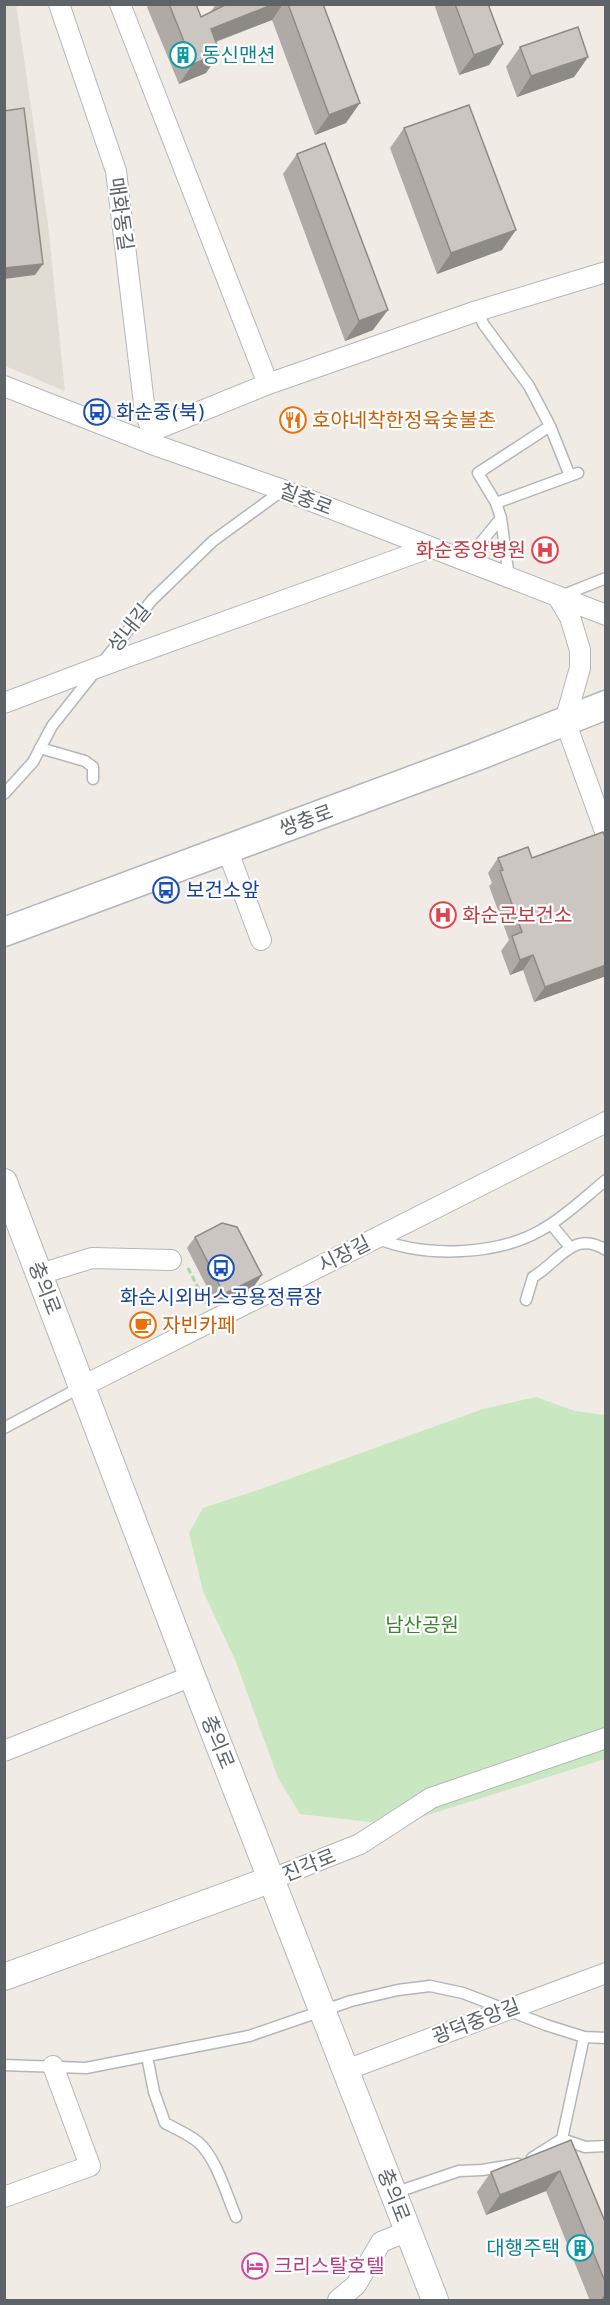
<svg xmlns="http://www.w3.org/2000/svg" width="610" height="2305" font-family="'DejaVu Sans','Noto Sans KR',sans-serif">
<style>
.education{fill:#e0dbd3}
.green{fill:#c9e8c1}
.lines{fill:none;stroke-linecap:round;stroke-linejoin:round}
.service-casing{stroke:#b3b7ba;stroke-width:13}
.minor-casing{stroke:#b3b7ba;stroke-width:22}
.tertiary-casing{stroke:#b3b7ba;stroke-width:28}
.secondary-casing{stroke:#b1b7bb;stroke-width:31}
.path{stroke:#a3dba7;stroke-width:3;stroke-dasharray:6 3;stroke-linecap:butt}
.service{stroke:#fff;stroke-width:10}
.minor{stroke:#fff;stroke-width:20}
.tertiary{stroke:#fff;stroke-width:26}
.secondary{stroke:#fff;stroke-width:28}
.wall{fill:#afaaa6}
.shaded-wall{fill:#8e8b87}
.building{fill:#cbc6c1;stroke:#8e8b87;stroke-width:1.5}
.labels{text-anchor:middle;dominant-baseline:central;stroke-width:4.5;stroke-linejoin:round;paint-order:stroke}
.culture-label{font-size:20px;fill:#0d838f;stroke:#fff;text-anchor:start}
.street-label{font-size:20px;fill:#5d6366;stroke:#fff}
.transit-label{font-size:20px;fill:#164399;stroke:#fff;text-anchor:start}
.food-label{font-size:20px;fill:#c56008;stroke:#fff;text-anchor:start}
.health-label{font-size:20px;fill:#be3a42;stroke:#fff;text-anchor:end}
.park-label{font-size:20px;fill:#3d8230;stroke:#fff}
.hotel-label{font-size:20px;fill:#b23c85;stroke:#fff;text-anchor:start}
</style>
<rect width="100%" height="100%" fill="#f0ebe5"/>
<path class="education" d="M16,4l32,220 17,167 -60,-25 -1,-361z"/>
<path class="green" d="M536,1397l39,14 30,4v344l-209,66 -96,-11 -22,-36 -42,-116 -33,-71 -14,-58 14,-25 61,-20 219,-79z"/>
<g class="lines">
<g class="service-casing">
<path id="service" d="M477,311l7,14 45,61 21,40 -72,47 18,30 5,15
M550,426l20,50
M496,503l82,-30
M465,562l36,-44 8,60
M561,596l45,-18
M40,748l45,13 8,6v12
M4,794l29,-32 19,-36 100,-126 61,-59 70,-51
M551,1224l18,22
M376,1238c49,20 122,18 167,-9 23,-13 42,-32 63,-49
M526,1300l7,-23c26,-15 40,-48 73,-27
M4,1428l77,-41
M147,2056l7,36 11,31c11,6 23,11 33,19 18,15 29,54 38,75
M4,2065l82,3 163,-32 102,-35 47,-11 32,-4 33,7 83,32 38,12
M562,2139l23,8 21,-1
M532,2158l30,-19 22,-102 22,1
M394,2193l65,-22 23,-1 36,-6"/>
</g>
<g class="minor-casing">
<path id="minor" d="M59,4l57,167 29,241 7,19
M120,4l148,380
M4,386l148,58 131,46 323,125
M152,444v-13l116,-47 209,-73 129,-39
M558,597l12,20 10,33v18l-15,53 41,113
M4,703l95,-36 330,-119
M227,849l34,91
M40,1274l52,-16 79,2
M83,1386l523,-264
M4,1751l188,-75
M272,1879l88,-35 71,-46 175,-60
M346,2070l260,-97
M4,2197l86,-31 -37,-100
M338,2300l18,-15 25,-43 27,-11"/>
</g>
<g class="tertiary-casing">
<path id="tertiary" d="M4,1182l188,494 243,624
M4,1977l268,-98"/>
</g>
<g class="secondary-casing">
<path id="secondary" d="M4,932l471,-175 131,-52"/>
</g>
<path class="path" d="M188,1268l19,37"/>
<use href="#service" class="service"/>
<use href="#minor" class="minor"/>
<use href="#tertiary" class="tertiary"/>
<use href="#secondary" class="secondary"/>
</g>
<path class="wall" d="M149,4h47l5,13 9,-4 6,-9h72l58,119 -31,12 -43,-115 -56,22 -10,31 -27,11 -32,-77z
M434,4h54l15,40 -14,21 -30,10z
M520,47l68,10 -14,20 -57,20 -11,-30z
M404,128l98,122 -65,24 -47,-126z
M297,154l76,176 -28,11 -62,-167z
M498,858h34l74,118 -72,26 -11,-32 -13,5 -9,-24 8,-11 -20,-54 3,-3 -4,-10z
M195,1237l67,38 -8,11 -38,19 -29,-57z
M571,2140l35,84v77h-16l-44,-110 -60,24 -9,-23 14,-20z"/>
<path class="shaded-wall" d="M274,4h9l-11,16 -76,29 15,-20z
M503,44l-14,21 -30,10 15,-20z
M220,53l-14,20 -27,11 14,-20z
M588,57l-14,20 -57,20 14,-21z
M360,103l-14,20 -31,12 14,-20z
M516,230l-14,20 -65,24 14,-21z
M43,264l-8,11 -31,4v-11z
M388,310l-15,20 -28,11 14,-20z
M533,955l-10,15 -13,5 10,-15z
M606,965v11l-72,26 11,-15z
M262,1275l-8,11 -38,19 8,-11z
M560,2171l-14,20 -60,24 14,-20z
M606,2292v9h-6z"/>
<path class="building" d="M169,4h27l5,13 26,-13h47l-63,25 9,24 -27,11z
M288,4h35l37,99 -31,12z
M455,4h33l15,40 -29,11z
M578,27l10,30 -57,19 -11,-29z
M469,105l47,125 -65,23 -47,-125z
M24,108l19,156 -39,4v-157z
M325,143l63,167 -29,11 -62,-167z
M603,832l3,7v126l-61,22 -12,-32 -13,5 -8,-24 10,-4 -22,-61 3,-1 -5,-12 30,-11 4,11z
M222,1223l15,4 25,48 -38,19 -29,-57z
M571,2140l35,84v60l-46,-113 -60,24 -9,-23z"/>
<defs>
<g id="building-ring" transform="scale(1.35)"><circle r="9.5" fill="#fff" stroke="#0f9aa8" stroke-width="1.5"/><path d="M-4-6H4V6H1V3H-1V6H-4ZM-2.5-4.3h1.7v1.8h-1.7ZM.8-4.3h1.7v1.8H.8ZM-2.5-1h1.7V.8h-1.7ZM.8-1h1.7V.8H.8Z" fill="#0f9aa8"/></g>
<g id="bus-ring" transform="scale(1.35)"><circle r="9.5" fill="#fff" stroke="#1a4fb4" stroke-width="1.5"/><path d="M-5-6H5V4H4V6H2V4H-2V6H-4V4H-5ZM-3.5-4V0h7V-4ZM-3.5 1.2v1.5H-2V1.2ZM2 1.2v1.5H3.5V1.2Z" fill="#1a4fb4"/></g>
<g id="restaurant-ring" transform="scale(1.35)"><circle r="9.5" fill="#fff" stroke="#e8710a" stroke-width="1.5"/><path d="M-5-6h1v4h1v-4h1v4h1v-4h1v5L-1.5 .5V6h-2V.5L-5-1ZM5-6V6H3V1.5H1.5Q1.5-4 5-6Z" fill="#e8710a"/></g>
<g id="hospital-ring" transform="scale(1.35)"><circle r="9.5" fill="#fff" stroke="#e0444e" stroke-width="1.5"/><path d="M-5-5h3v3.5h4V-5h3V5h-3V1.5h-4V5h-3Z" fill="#e0444e"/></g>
<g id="cafe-ring" transform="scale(1.35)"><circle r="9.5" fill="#fff" stroke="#e8710a" stroke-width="1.5"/><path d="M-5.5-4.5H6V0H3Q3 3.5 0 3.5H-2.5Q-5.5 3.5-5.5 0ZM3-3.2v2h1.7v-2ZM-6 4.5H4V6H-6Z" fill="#e8710a"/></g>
<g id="hotel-ring" transform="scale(1.35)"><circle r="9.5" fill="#fff" stroke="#d1479c" stroke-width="1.5"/><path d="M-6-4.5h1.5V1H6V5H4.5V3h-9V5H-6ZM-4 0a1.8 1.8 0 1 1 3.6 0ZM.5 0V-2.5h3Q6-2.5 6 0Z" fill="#d1479c"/></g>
</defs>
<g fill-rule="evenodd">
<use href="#building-ring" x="183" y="55"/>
<use href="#bus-ring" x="97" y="412"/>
<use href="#restaurant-ring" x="293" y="420"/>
<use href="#hospital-ring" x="545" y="550"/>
<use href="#bus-ring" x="166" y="890"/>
<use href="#hospital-ring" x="443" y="915"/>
<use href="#bus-ring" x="221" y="1268"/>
<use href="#cafe-ring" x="143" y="1325"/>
<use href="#building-ring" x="580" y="2248"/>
<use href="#hotel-ring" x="255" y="2266"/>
</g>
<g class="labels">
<g class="culture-label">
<text x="202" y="55">동신맨션</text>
<text x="560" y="2248" text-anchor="end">대행주택</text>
</g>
<g class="street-label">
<text transform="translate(121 214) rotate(82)">매화동길</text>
<text transform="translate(306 499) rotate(21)">칠충로</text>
<text transform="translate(129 628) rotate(-51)">성내길</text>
<text transform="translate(306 820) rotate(-20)">쌍충로</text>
<text transform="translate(344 1254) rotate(-27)">시장길</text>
<text transform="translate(45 1288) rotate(69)">충의로</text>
<text transform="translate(218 1742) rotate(68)">충의로</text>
<text transform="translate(309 1865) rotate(-22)">진각로</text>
<text transform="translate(476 2021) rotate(-21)">광덕중앙길</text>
<text transform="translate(394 2195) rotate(69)">충의로</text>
</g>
<g class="transit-label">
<text x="116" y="412">화순중(북)</text>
<text x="186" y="890">보건소앞</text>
<text x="221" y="1297" text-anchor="middle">화순시외버스공용정류장</text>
</g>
<g class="food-label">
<text x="312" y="420">호야네착한정육숯불촌</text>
<text x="162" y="1325">자빈카페</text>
</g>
<g class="health-label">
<text x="526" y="550">화순중앙병원</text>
<text x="462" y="915" text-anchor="start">화순군보건소</text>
</g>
<g class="park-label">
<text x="422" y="1625">남산공원</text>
</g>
<g class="hotel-label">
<text x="274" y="2266">크리스탈호텔</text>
</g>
</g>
<rect width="610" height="2305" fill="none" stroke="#5d6366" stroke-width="12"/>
</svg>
